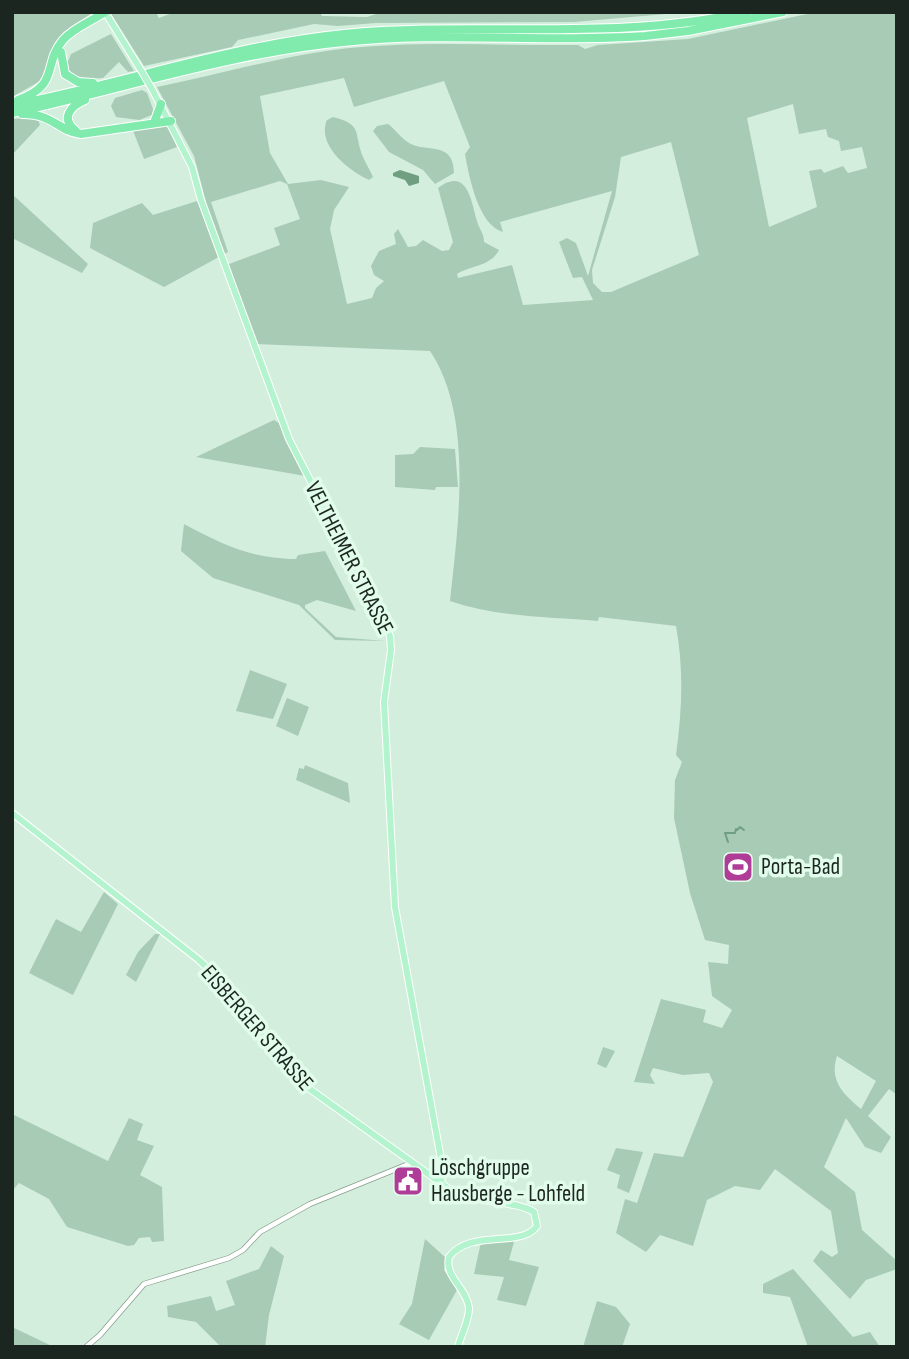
<svg xmlns="http://www.w3.org/2000/svg" width="909" height="1359" font-family="'Sofia Sans Condensed',sans-serif">
<style>
.green{fill:#a8cbb5;fill-rule:evenodd}
.water{fill:#6f9e81}
.lines{fill:none;stroke-linecap:round;stroke-linejoin:round}
.stream{stroke:#6f9e81;stroke-width:2}
.minor-casing{stroke:#869e8e;stroke-width:6}
.major-casing{stroke:#fff;stroke-width:8}
.highway-casing{stroke:#fff;stroke-width:10}
.minor{stroke:#fff;stroke-width:4.5}
.major{stroke:#b3f3ce;stroke-width:6}
.highway{stroke:#81ebae;stroke-width:8}
.major-bridge-casing{stroke:#fff;stroke-width:8;stroke-linecap:butt}
.major-bridge{stroke:#b3f3ce;stroke-width:6}
.labels{text-anchor:middle;dominant-baseline:central;stroke-width:7;stroke-linejoin:round;paint-order:stroke}
.street-label{font-size:23px;fill:#1c2620;stroke:#e1fcea}
.poi-label{font-size:23px;fill:#1c2620;stroke:#e1fcea;text-anchor:start}
</style>
<rect width="100%" height="100%" fill="#d4eedd"/>
<path class="green" d="M12,12h81l-35,27 -16,41 -30,17z
M110,12h46l3,6 16,-6h145l2,4 45,1 15,-5h307l-115,10 -198,1 -38,3 -24,-2 -76,16 -6,7 -88,19z
M817,12h80v1083l-8,-6 -21,27 23,21 -10,16 -16,-6 -19,-29 -22,49 31,25 7,38 35,31v8l-31,11 -16,19 -37,-38 8,-11 11,7 6,-4 -7,-42 -56,-42 -15,21 -25,-4 -28,14 -14,46 -33,-11 -14,17 -30,-19 9,-34 12,4 17,-50 29,4 30,-75 -4,-9 -26,2 -30,-7 -3,7 5,9 -21,-2 27,-83 45,11 -3,12 19,6 10,-18 -20,-14 -4,-34 20,2 1,-19 -24,-5 -15,-47 -16,-75 1,-38 7,-18 -6,-7c6,-44 8,-85 0,-129l-77,-9 -1,4c-49,-4 -102,-4 -148,-20 8,-75 24,-185 -20,-250l-175,-7 -26,-80 51,-19 -6,-17 26,-9 -13,-35 -7,-3 -69,21 17,50 -64,35 -74,-39 3,-25 49,-20 11,12 44,-14 9,1 -12,-46 -37,-69c56,-11 117,-29 176,-37 81,-10 164,-4 245,-5l7,4 13,-4 90,-6zM344,78l10,29 90,-26 26,66 -5,7c4,22 13,71 38,78l-3,-10 112,-31 -24,85 -12,-33 -9,-5 -8,4 14,36 9,-1 11,23 -70,5 -11,-40 -54,13 -1,-4c14,-9 33,-7 42,-24l-15,-8c0,-9 -5,-13 -7,-21 -6,-19 -9,-55 -39,-33l15,54 -4,8 -7,1 -19,-11 -7,6 -8,1 -10,-18 -4,5 2,10 -17,7 -8,15 3,9 10,6 -8,7 -4,10 -25,6 -17,-75 4,-19 15,-23 -28,-7 -33,4 -18,-31 -10,-57zM793,104l6,30 27,-5 2,8 11,4 2,10 21,-4 5,21 -19,5 -5,-7 -19,7 -3,-4 -12,2 8,36 -48,20 -22,-109zM671,142l28,113 -88,37h-9l-9,-9 -1,-13 23,-73 6,-40zM837,1056l39,25 -15,28c-18,-15 -32,-29 -24,-53z
M111,34l23,37 -6,1 -9,-10 -16,16c-15,1 -28,2 -37,-12l5,-12z
M142,90l5,3 6,16 -1,6 -13,5 -23,-3 -5,-11 4,-8z
M37,117l3,8 -28,30v-36z
M333,117c31,8 20,16 30,40 3,7 7,13 10,20l-4,3c-20,-9 -53,-35 -42,-60z
M388,124c7,5 12,13 21,19 16,10 45,-3 45,30l-19,11 -12,-14 -34,-18 -16,-21 4,-5z
M168,125l9,22 -33,12 -12,-31z
M12,194l76,70 -6,9 -70,-35z
M274,420l5,3 26,53 -109,-19z
M420,447l35,2 3,38h-22l-1,3 -40,-3v-32l18,-1z
M184,524c40,21 65,34 112,35l2,-4 27,-4 31,60 -39,-11 -12,5v3l31,29 49,4 -50,-1 -36,-35 -86,-27 -32,-27z
M250,670l37,14 -14,35 -37,-8z
M287,698l22,9 -11,29 -22,-10z
M305,765l43,18 2,20 -54,-23 3,-12 5,1z
M104,892l14,12 -45,91 -44,-22 27,-54 25,13z
M155,934h5l-24,48 -10,-7 12,-23z
M603,1047l12,4 -9,17 -9,-4z
M12,1114l96,47 21,-43 14,6 -6,16 17,6 -14,29 22,12 2,54 -12,1 -2,-5 -11,1 -5,7 -6,1 -61,-19 -18,-28 -30,-16 -7,8z
M616,1148l27,4 -14,41 -12,-5 3,-13 -13,-5z
M507,1238l7,4 -5,18 30,7 -13,39 -29,-6 7,-23 -30,-3 7,-32z
M425,1239l21,19 -2,12 13,20 -28,50 -30,-16 13,-20z
M271,1246l13,10 -15,59 -4,32h-44l-25,-25 -28,-5 -1,-11 44,-10 5,15 19,-6 -9,-24 33,-12z
M793,1269l60,68 17,-5 10,15h-72l-18,-50 -27,-4v-9z
M597,1301l19,6 14,17 -8,23h-39z
M12,1327l42,20h-42z"/>
<path class="water" d="M400,170l19,6v7l-10,3 -4,-6 -12,-4v-3z"/>
<g class="lines">
<path class="stream" d="M737,830l3,-3 4,3
M728,842l-3,-9h10l1,-4"/>
<g class="minor-casing">
<path id="minor" d="M86,1347l14,-12 44,-51 85,-26 14,-8 17,-18 50,-28 101,-41"/>
</g>
<g class="major-casing">
<path id="major" d="M105,12l34,55
M152,89l40,78 9,33 88,239 101,197 1,14 -7,52 11,205 48,263 -2,14
M12,813l187,147 25,24 76,98 152,109c25,12 65,10 82,21l3,14c-16,23 -66,2 -88,31 -5,20 18,31 20,51 0,14 -8,26 -11,39"/>
</g>
<g class="highway-casing">
<path id="highway" d="M61,52l4,22 13,8 15,1
M18,100c43,-16 24,-35 45,-60 10,-12 29,-19 42,-28
M12,105c112,-21 219,-60 332,-71 135,-13 269,8 403,-22
M12,113c110,-24 219,-60 331,-71 100,-11 202,1 302,-6l43,-5 95,-19
M22,114c33,0 35,17 59,20l90,-13
M155,120l6,-16
M76,131c-16,-12 -6,-25 9,-31"/>
</g>
<use href="#minor" class="minor"/>
<use href="#major" class="major"/>
<use href="#highway" class="highway"/>
<g class="major-bridge-casing">
<path id="major-bridge" d="M139,67l13,22"/>
</g>
<use href="#major-bridge" class="major-bridge"/>
</g>
<defs>
<g id="stadium-square" transform="scale(1.575)"><rect x="-9" y="-9" width="18" height="18" rx="4" fill="#af3c97" stroke="#e1fcea"/><path d="M0-5a6.5 5 0 1 0 0 10a6.5 5 0 1 0 0-10ZM-3.5-1.8h7v3.6h-7Z" fill="#fff"/></g>
<g id="civic-square" transform="scale(1.575)"><rect x="-9" y="-9" width="18" height="18" rx="4" fill="#af3c97" stroke="#e1fcea"/><path d="M-.6-6.5H3V-4.5H.6V-3L4-1V1h2V6H-6V1h2V-1L-.6-3ZM-1.2 2.5V6h2.4V2.5Z" fill="#fff"/></g>
</defs>
<g fill-rule="evenodd">
<use href="#stadium-square" x="738" y="867"/>
<use href="#civic-square" x="408" y="1181"/>
</g>
<g class="labels">
<g class="street-label">
<text transform="translate(349 558) rotate(63)">VELTHEIMER STRASSE</text>
<text transform="translate(257 1028) rotate(49)">EISBERGER STRASSE</text>
</g>
<g class="poi-label">
<text x="761" y="867">Porta-Bad</text>
<text x="431" y="1168">Löschgruppe<tspan x="431" dy="26">Hausberge - Lohfeld</tspan></text>
</g>
</g>
<rect width="909" height="1359" fill="none" stroke="#1c2620" stroke-width="28"/>
</svg>
